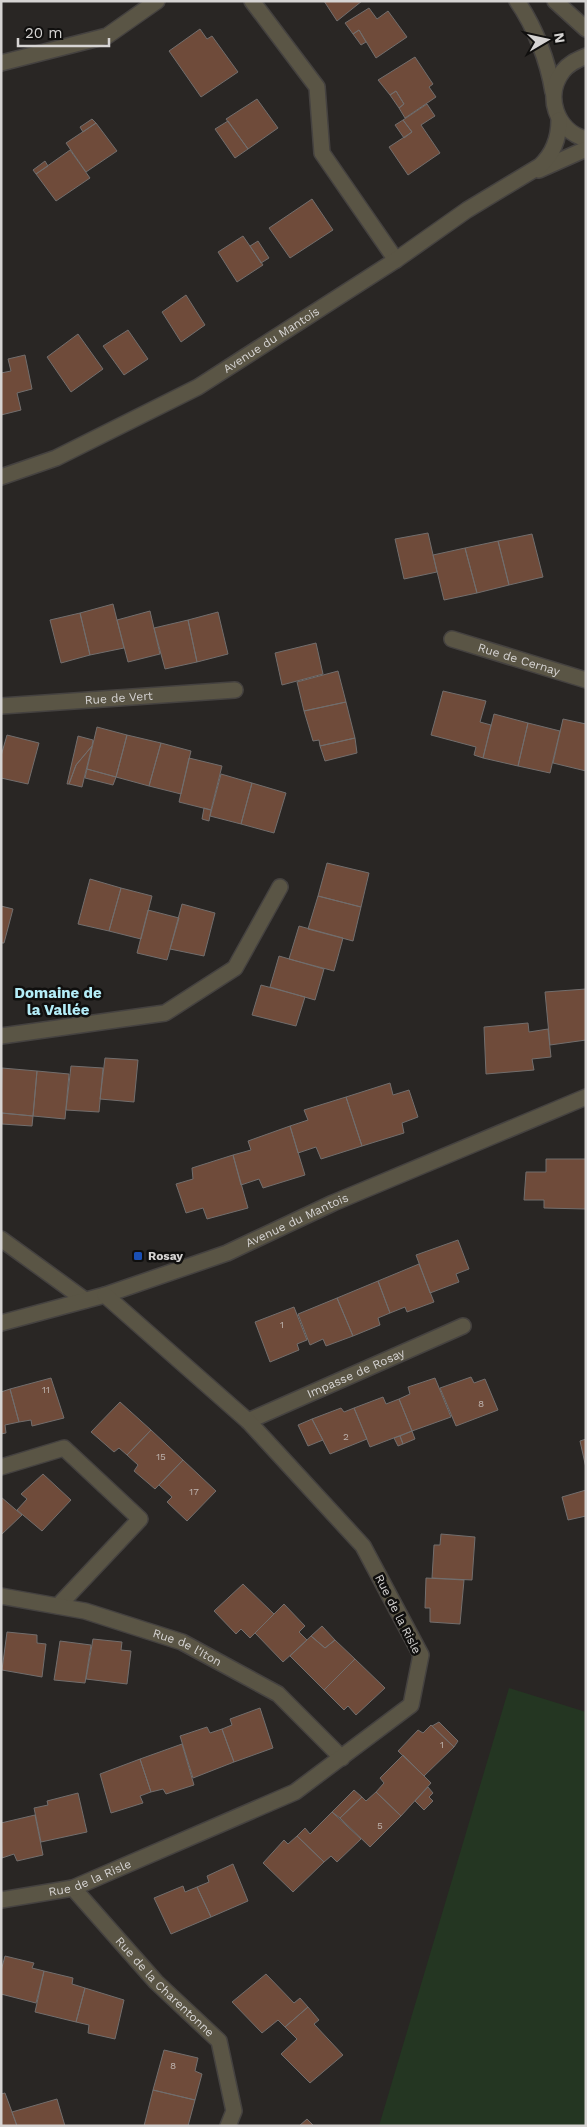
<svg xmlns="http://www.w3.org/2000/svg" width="587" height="2127" font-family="'Work Sans',sans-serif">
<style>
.green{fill:#243622}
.building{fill:#6f4b3a;stroke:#726e6d}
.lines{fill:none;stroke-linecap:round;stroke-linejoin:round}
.minor-casing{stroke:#454240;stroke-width:18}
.minor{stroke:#5a5545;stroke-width:15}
.transit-dot{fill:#1a4fb4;stroke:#100f0e;stroke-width:2}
.labels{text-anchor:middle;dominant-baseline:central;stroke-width:5;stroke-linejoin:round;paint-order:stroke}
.number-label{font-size:10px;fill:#bcb2ad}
.street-label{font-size:12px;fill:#d6d4d3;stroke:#100f0e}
.poi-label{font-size:12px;font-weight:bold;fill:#d6d4d3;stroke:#100f0e;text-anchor:start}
.quarter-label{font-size:15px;font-weight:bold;fill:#b4edf8;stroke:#100f0e}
</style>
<rect width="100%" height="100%" fill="#292624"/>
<path class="green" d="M509,1688l77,24v414h-207z"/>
<path class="building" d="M324,1h38l-25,20z
M369,8l8,11 11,-8 19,26 -31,21 -17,-28 -6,4 -8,-11z
M200,29l7,10 5,-3 26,36 -37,25 -32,-46z
M359,30l7,12 -5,3 -8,-11z
M415,57l18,27 -4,3 7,10 -31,21 -6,-10 5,-4 -8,-13 -6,4 -12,-15z
M396,91l8,13 -5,4 -9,-13z
M257,99l21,29 -30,21 -22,-30z
M427,104l8,12 -14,9 19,28 -32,22 -19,-28 23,-15 -9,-12z
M92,119l4,4 -13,9 -3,-5z
M403,120l9,12 -8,6 -9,-13z
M228,121l20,28 -13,9 -20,-29z
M96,123l21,28 -31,21 -20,-29z
M70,150l20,28 -34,23 -20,-27z
M45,161l3,5 -12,8 -3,-4z
M312,199l21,31 -43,28 -21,-30z
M243,236l20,29 -26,17 -19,-30z
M258,241l11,17 -8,5 -11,-17z
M186,295l19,30 -24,17 -19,-30z
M128,330l20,29 -24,16 -21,-29z
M78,334l25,35 -32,23 -24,-35z
M25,355l7,34 -15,4 4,17 -20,5v-42l10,-2 -3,-12z
M428,533l9,39 -33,7 -9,-40z
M532,534l11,43 -34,8 -11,-44z
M498,541l11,44 -32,8 -12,-45z
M465,548l12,45 -33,7 -11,-45z
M113,604l11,44 -34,7 -10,-42z
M150,611l10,43 -32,8 -11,-42z
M218,612l10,42 -31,8 -9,-42z
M80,613l10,42 -29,8 -11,-43z
M188,620l9,42 -32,7 -11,-41z
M316,643l7,31 -41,11 -7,-32z
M338,671l8,31 -42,9 -7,-29z
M443,691l43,10 -6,21 11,3 -8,33 -9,-3 2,-8 -45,-12z
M346,702l9,36 -35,8 -1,-6 -6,1 -9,-30z
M494,714l34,9 -10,43 -35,-8z
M563,719l23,5v47l-33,-8z
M528,723l32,8 -10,42 -32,-7z
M97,727l30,8 -11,42 -29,-8z
M7,735l32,8 -11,41 -27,-6v-22z
M127,735l34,8 -12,43 -33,-9z
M78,736l15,4 -1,6 -16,19 -7,19h-2z
M355,738l2,15 -32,8 -5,-15z
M161,743l30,8 -10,43 -32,-8z
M92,746l-10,41 -13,-3 7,-19z
M189,758l33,8 -11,44 -32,-8z
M87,769l29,8 -3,8 -28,-7z
M221,774l31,9 -11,41 -31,-8z
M252,783l34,10 -12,40 -33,-9z
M204,808l7,2 -2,11 -7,-2z
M327,863l42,10 -8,34 -43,-11z
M90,879l31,9 -12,43 -31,-7z
M121,888l31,8 -11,43 -32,-8z
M318,896l43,11 -8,34 -45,-12z
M182,904l33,9 -11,43 -34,-7z
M1,906l12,3 -9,34h-3z
M148,910l31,8 -12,42 -30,-7z
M299,926l44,12 -9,33 -45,-12z
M279,956l45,13 -9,31 -45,-13z
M261,985l44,12 -9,29 -44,-11z
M586,989v51l-36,5 -5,-53z
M528,1023l1,9 19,-3 3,28 -19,2 2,11 -48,4 -2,-47z
M105,1058l33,2 -4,42 -34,-3z
M71,1066l32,2 -4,44 -33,-2z
M2,1068l35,3 -4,45 -32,-3z
M37,1071l32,3 -4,45 -32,-3z
M390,1083l3,12 16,-5 9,27 -16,6 2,10 -42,13 -16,-49z
M346,1097l16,49 -41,13 -5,-12 -18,6 -8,-27 18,-6 -4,-10z
M2,1113l31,3 -1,10 -30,-2z
M290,1126l15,49 -42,13 -4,-9 -18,6 -8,-30 18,-5 -3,-9z
M233,1155l15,53 -41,11 -4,-11 -17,5 -10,-29 17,-5 -1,-11z
M546,1159h40v50l-42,-1v-8h-20l2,-28h20z
M458,1240l11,29 -13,5 3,8 -29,11 -14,-38z
M419,1264l15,38 -27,10 -2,-5 -15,6 -12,-32z
M378,1281l12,32 -12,5 2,7 -27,11 -16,-38z
M337,1298l16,38 -27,10 -3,-7 -13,6 -12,-31z
M294,1307l13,33 -10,4 2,6 -29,12 -15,-40z
M471,1377l3,6 11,-4 13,31 -42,16 -16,-38z
M51,1378l13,40 -32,8 -1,-6 -12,2 -9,-33z
M435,1378l16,39 -39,14 -13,-32 11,-5 -2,-7z
M10,1389l9,33 -14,3 1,8 -5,1v-42z
M383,1397l3,7 13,-5 13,32 -42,16 -16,-39z
M120,1402l31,28 -24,25 -8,-7 -5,4 -23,-20z
M341,1408l3,4 10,-4 13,31 -37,15 -18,-35z
M312,1419l11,21 -15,6 -10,-21z
M151,1430l32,30 -28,29 -21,-18 4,-6 -11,-10z
M412,1431l3,8 -12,5 -3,-8z
M400,1436l3,8 -5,2 -4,-8z
M586,1439v29l-6,-27z
M183,1460l33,31 -29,30 -20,-19 5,-5 -13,-12z
M43,1474l28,26 -29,31 -25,-21 10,-11 -6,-5z
M586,1490v26l-18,4 -6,-23z
M1,1497l21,18 -21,20z
M441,1534l34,3 -3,43 -40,-2 2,-33h6z
M426,1578l38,2 -4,44 -30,-2v-14h-5z
M243,1584l31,30 -24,24 -9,-9 -5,5 -22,-23z
M284,1604l21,22 -6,6 8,8 -24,22 -28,-29z
M322,1626l13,14 -10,8 -14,-12z
M7,1632l30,3v8l9,1 -4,33 -40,-7z
M311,1636l14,12 10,-8 20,19 -31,31 -34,-34z
M93,1639l29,3 -1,8 10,1 -4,33 -41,-5z
M60,1641l31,4 -6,38 -31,-3z
M355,1659l30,29 -29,27 -8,-9 -4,4 -20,-20z
M260,1708l13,40 -39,14 -12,-33 10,-4 -2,-6z
M439,1722l19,19 -4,6 -22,-21z
M431,1725l23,22 -30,29 -26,-25 20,-21 5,3z
M207,1727l3,6 12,-4 12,33 -41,16 -13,-42z
M182,1744l12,41 -28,9 -3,-5 -12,3 -11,-33z
M403,1755l28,28 -30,33 -25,-24 8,-9 -4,-5z
M140,1759l11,33 -11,4 3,7 -32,10 -11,-39z
M428,1787l5,6 -4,4 4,4 -9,9 -9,-9z
M354,1790l8,7 -22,21 -8,-6z
M376,1792l25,24 -31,31 -30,-29 22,-21 4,4z
M78,1793l9,39 -46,10 -7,-34 14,-3 -1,-4z
M332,1812l29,27 -24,23 -6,-6 -7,6 -27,-26 8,-8 5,6z
M35,1815l8,40 -26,6 -3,-7 -12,4 -1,-35z
M297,1836l27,26 -31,30 -30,-29 21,-23 4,4z
M233,1864l15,37 -37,16 -14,-30 12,-5 -2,-6z
M183,1886l2,6 12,-5 14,30 -40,17 -17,-36z
M5,1956l29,7 -2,5 12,3 -8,32 -35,-9v-23z
M44,1971l29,7 -1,6 13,4 -9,34 -41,-10z
M266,1974l28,29 6,-5 8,9 -23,20 -7,-7 -16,13 -30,-31z
M85,1988l39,12 -9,39 -27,-6 1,-8 -13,-3z
M308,2007l11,13 -5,4 29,31 -33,28 -29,-29 16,-15 -12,-12z
M164,2050l34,8 -3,13 7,3 -7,26 -42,-10z
M153,2090l42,10 -7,26h-44z
M5,2093l7,19 5,14h-16v-32z
M57,2099l8,27h-48l-5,-14z
M307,2119l7,7h-15z"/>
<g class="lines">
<g class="minor-casing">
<g id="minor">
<path d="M252,1l65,86 5,66 74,107"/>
<path d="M517,1c18,26 31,60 36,91"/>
<path d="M555,1l31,28"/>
<path d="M586,56c-9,4 -17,7 -23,15 -19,24 -7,60 23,68"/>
<path d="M1,63l106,-27 50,-35"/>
<path d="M539,170l47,-21"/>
<path id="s1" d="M1,477l55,-19 142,-71 198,-127 71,-50 73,-44c14,-13 19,-28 19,-46"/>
<path id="s2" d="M452,639l134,41"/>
<path id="s3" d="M1,706l234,-16"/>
<path d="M1,1036l164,-23 70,-45 45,-81"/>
<path d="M1,1239l84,61"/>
<path id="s4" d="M1,1323l104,-28 122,-42 106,-50 253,-106"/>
<path id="s5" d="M248,1421l215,-95"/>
<path d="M1,1467l63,-19 76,71 -82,87"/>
<path id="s6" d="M1,1596l84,15 97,31 96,52 64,64"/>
<path id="s7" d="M73,1888l83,94 63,59 15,70 -6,15"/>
<path id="s8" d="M1,1900l72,-12 222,-96 116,-87 10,-50 -58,-109 -115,-125 -143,-126"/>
</g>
</g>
<use href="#minor" class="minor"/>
</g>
<rect class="transit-dot" x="133" y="1251" width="10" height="10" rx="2.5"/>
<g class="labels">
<g class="number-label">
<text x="282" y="1324">1</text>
<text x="46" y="1389">11</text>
<text x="481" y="1403">8</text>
<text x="346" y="1436">2</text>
<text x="161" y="1456">15</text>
<text x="194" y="1491">17</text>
<text x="442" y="1744">1</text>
<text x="380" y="1825">5</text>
<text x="173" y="2065">8</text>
</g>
<g class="street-label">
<text stroke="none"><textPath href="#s1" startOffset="304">Avenue du Mantois</textPath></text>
<text stroke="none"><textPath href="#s2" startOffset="70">Rue de Cernay</textPath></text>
<text stroke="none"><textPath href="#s3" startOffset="118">Rue de Vert</textPath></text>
<text stroke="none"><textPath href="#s4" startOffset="314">Avenue du Mantois</textPath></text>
<text stroke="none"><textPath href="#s5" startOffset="118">Impasse de Rosay</textPath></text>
<text transform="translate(398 1614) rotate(63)">Rue de la Risle</text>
<text stroke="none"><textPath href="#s6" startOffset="194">Rue de l'Iton</textPath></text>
<text stroke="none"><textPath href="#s8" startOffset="92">Rue de la Risle</textPath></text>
<text stroke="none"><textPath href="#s7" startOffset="135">Rue de la Charentonne</textPath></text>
</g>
<g class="poi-label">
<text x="148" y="1256">Rosay</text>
</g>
<g class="quarter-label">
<text x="58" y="993">Domaine de<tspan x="58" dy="17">la Vallée</tspan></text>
</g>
</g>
<rect width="587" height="2127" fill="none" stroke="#d6d4d3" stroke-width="5"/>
<g transform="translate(547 40) rotate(81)" stroke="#100f0e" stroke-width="4" paint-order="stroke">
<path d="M0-4L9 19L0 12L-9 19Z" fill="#d6d4d3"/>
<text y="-8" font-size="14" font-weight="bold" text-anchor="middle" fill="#d6d4d3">N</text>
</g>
<path d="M18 38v8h91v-8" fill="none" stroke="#d6d4d3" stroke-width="2.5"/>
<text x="25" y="38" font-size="15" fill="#d6d4d3" stroke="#100f0e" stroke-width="4" paint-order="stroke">20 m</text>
</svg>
